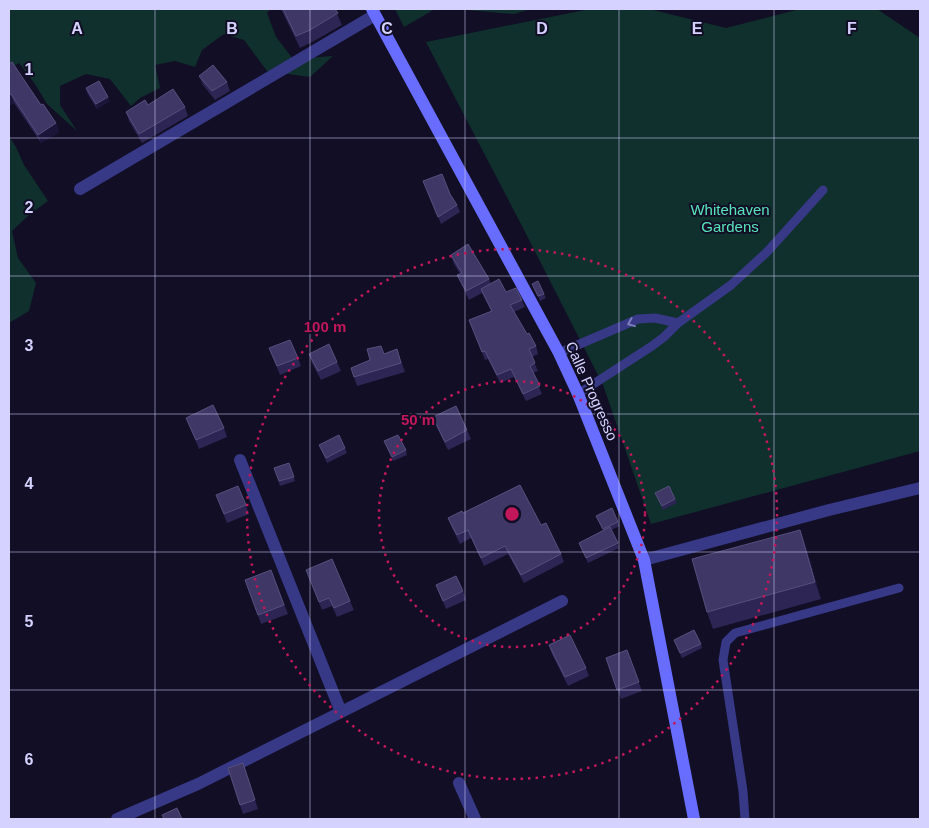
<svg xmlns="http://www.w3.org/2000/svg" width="929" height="828" font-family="Helvetica,sans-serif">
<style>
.green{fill:#10302d}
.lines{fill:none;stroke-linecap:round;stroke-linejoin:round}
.lane{stroke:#373886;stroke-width:9}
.street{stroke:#373886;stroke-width:12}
.secondary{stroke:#696dff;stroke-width:12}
.wall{fill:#2d2654}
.shaded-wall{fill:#1a1539}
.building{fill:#3f3866;stroke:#56507e}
.oneway{stroke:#7e7dbc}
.grid{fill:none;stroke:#d5d2ff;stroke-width:1;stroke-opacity:0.55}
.ring{fill:none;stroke:#c2185b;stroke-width:2.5;stroke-dasharray:2.5 5}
.labels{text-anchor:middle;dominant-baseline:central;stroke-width:4;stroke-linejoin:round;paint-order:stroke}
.park-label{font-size:15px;fill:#59e4bb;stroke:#110e25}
.street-label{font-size:15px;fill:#d5d2ff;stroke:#110e25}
.grid-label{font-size:16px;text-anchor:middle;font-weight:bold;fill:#d5d2ff;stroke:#110e25;stroke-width:4;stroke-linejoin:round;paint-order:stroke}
.centre{fill:#c2185b;stroke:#110e25;stroke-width:2.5}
.ring-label{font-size:15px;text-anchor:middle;font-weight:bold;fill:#c2185b;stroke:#110e25;stroke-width:4;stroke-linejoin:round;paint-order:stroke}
</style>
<rect width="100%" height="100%" fill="#110e25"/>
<path class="green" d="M9,9h261l-3,4 9,24 17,22 40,-3 -23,21 -43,-6 -23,-31 -20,-6 -22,16 -7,17 -20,-6 -20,4 5,23 -20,10 -9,8 -21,-27 -24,-5 -26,12v19l17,26 -30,-27 -12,-20 -16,-21 -10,6z
M395,9h40l-31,18z
M455,9h76l-17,5z
M590,9h59l77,19 74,-19h77l43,29v413l-269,73 -48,-139 -81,-159 -96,-184z
M9,136l7,11 8,18 24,36 -18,13 -18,17 6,27 18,25 -7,28 -20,12z"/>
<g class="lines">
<path class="lane" d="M559,353l79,-34 17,-1 23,5
M578,394l74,-48 12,-9 14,-14 53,-38 36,-33 56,-62
M745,819l-2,-28 -20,-131 3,-18 9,-9 164,-45"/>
<path class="street" d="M80,189l295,-174
M240,460l101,252
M644,560l185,-50 91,-22
M459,783l16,36
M117,819l81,-35 364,-183"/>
<path class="secondary" d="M372,9l187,344 19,41 66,166 50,259"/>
</g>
<path class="wall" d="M281,9h54l7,16 -28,16 -14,7z
M9,64l47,59 3,9 -18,11 -27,-40 -5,3z
M199,76l28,6 3,9 -15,9 -12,-15z
M86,88l24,13 -13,8 -10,-16z
M148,105l37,2 3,9 -46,27 -13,-22 -3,-9z
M426,188l24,6 7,11 3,7 -19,12z
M451,255l38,24 2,5 15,8 16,8 3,7 -11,5 13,22 9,12 2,8 -6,3 6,14 -5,2 9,21 -16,7 -12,-24 -14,6 -12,-24 -3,1 -16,-40 22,-9 -9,-18 -13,7 -8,-16 -4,-9 3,-1 -6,-10z
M532,284l12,10 2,4 -6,3z
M269,348l29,10 3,8 -21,9z
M397,349l8,23 -48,14 -6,-18z
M309,354l28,8 4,9 -20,9 -9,-17z
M433,417l34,13 4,9 -23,11 -12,-24z
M186,418l38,10 3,9 -28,12z
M384,441l22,9 1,5 -14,6z
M319,445l26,3 2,5 -20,10z
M289,463l6,18 -15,5 -6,-18z
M238,486l11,28 -22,9 -11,-28z
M655,493l20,6 2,4 -14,7z
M463,513l78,12 20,29 3,8 -40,21 -16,-29 -24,12 -13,-28 -11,6 -9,-18 -3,-8z
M596,516l22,6 2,4 -9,4 8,18 -31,15 -9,-20 24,-12z
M800,530l6,17 15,52 -108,30 -6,-17z
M271,570l17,44 -27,10 -16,-44z
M306,570l44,31 4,9 -17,7 -5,-11 -10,4z
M436,585l27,6 3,9 -20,9z
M674,640l27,4 1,4 -20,10z
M549,645l37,23 3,8 -21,10 -16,-32z
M627,650l15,41 -21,8 -15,-41z
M243,763l15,46 -15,5 -3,-9z"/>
<path class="shaded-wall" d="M11,94l3,9 -5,3v-11z
M108,97l2,4 -13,8 -1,-5z
M56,123l3,9 -18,11 -3,-8z
M800,530l6,17 15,52 -6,-17z"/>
<path class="building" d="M283,9h52l3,4 -28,17 -14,6z
M12,62l29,43 2,-1 13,19 -18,12 -27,-41 -2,1v-31z
M213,65l14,17 -15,9 -13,-15z
M99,81l9,16 -12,7 -10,-16z
M173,89l12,18 -46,27 -13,-22 19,-12 3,5z
M442,174l8,20 7,11 -19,12 -15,-36z
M468,244l21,35 -23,12 -9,-16 5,-2 -11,-18z
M499,279l7,13 10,-4 6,12 -12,5 17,29 2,-1 7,13 -7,3 6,14 -5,3 10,20 -17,8 -12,-25 -14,6 -12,-24 -3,1 -13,-32 23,-9 -11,-22z
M538,281l6,13 -6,2 -6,-12z
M290,340l8,18 -21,8 -8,-18z
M329,344l8,18 -19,9 -9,-17z
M381,346l3,8 13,-5 4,14 -47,14 -3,-9 19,-8 -3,-11z
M213,405l11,23 -28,12 -10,-22z
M456,406l11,24 -22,12 -12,-25z
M339,435l6,13 -19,10 -7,-13z
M398,435l8,15 -14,7 -8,-16z
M289,463l5,14 -15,4 -5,-13z
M520,485l21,40 5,-2 15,31 -40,21 -16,-29 -24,12 -13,-28 -11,5 -9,-17 14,-7 1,2z
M238,486l8,19 -22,9 -8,-19z
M669,486l6,13 -13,7 -7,-13z
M612,508l6,14 -15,7 -7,-13z
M610,527l8,16 -32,15 -7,-15z
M800,530l15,52 -108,30 -15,-53z
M332,559l18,42 -16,7 -5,-10 -10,4 -13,-32z
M271,570l13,35 -26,10 -13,-35z
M456,576l7,15 -20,10 -7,-16z
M694,630l7,14 -21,9 -6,-13z
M570,635l16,33 -21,9 -16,-32z
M627,650l12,32 -22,8 -11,-32z
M243,763l12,37 -15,5 -12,-37z
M177,808l5,11h-18l-2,-4z"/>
<defs><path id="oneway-chevron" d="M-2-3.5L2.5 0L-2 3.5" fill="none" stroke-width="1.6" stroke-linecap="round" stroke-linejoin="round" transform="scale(1.25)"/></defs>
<use class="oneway" href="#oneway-chevron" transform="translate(631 323) rotate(158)"/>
<path class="grid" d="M155,9v810M310,9v810M465,9v810M619,9v810M774,9v810M9,138h911M9,276h911M9,414h911M9,552h911M9,690h911"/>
<g class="ring">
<circle cx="512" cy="514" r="133"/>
<circle cx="512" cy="514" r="265"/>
</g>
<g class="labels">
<g class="park-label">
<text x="730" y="209">Whitehaven<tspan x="730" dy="17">Gardens</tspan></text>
</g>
<g class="street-label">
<text transform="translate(592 391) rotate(66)">Calle Progresso</text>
</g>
</g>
<g class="grid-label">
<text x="77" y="34">A</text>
<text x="232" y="34">B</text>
<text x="387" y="34">C</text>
<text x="542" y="34">D</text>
<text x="697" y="34">E</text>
<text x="852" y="34">F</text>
<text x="29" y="75">1</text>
<text x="29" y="213">2</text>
<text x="29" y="351">3</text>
<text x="29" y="489">4</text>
<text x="29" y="627">5</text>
<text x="29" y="765">6</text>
</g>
<circle cx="512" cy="514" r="8" class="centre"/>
<g class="ring-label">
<text x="325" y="332">100 m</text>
<text x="418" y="425">50 m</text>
</g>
<rect width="929" height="828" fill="none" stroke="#d5d2ff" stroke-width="20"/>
</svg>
